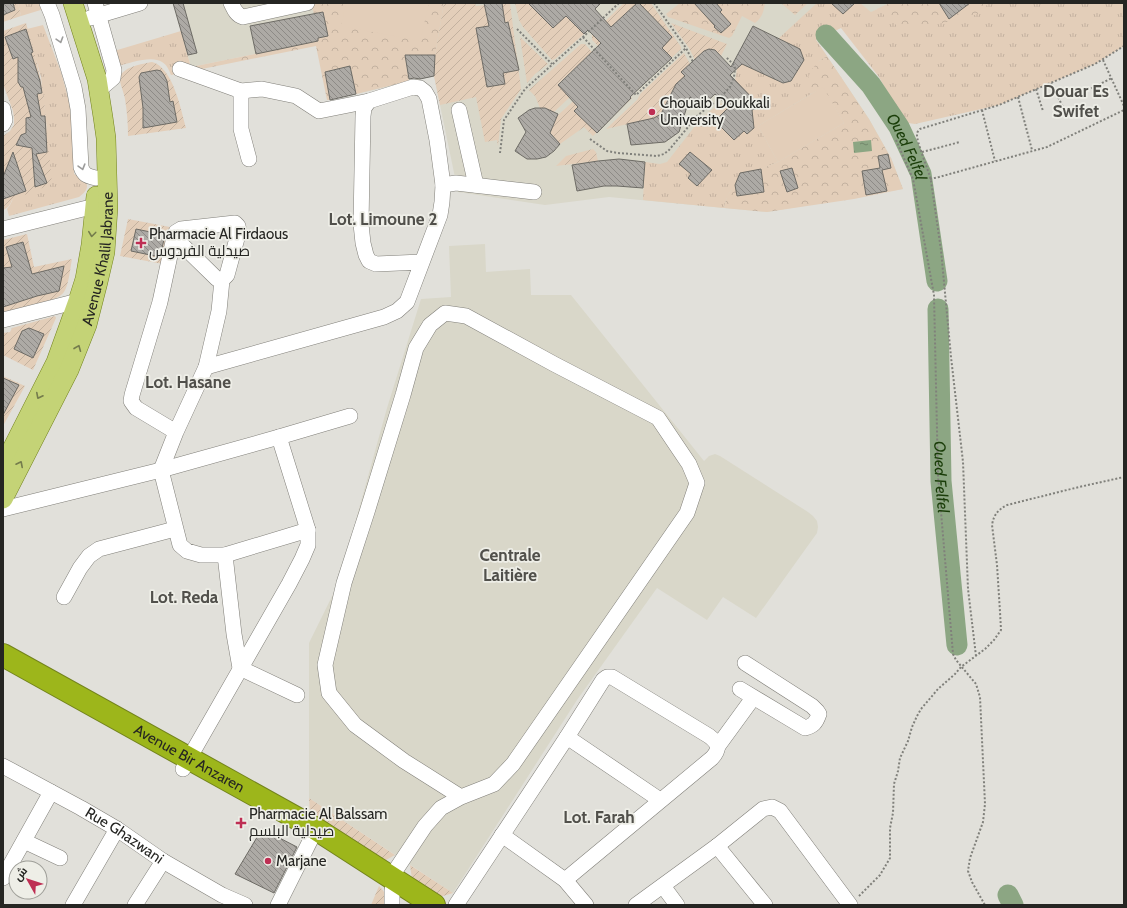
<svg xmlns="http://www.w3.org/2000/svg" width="1127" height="908" font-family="Cabin,Cairo,sans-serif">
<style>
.built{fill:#d9d7c9}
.grass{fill:url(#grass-tufts)}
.forest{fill:url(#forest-crowns)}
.garden{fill:url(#garden-furrows)}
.pitch{fill:#e3ceb9}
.water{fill:url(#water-ripples)}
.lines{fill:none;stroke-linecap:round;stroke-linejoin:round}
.river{stroke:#8ca683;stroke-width:21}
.building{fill:url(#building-back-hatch);stroke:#6d6b65}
.minor-casing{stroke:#807f79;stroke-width:16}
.major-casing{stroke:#73831d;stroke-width:20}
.highway-casing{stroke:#73831d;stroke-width:24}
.path{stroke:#80807b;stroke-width:2;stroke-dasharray:2 2;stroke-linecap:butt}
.minor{stroke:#fff;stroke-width:15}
.major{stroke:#c4d376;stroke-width:19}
.highway{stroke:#9db61b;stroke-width:22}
.oneway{stroke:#9d9d9c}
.oneway2{stroke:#747c4c}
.poi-dot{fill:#be2e53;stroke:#eeeee7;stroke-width:1.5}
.labels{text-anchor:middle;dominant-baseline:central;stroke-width:3.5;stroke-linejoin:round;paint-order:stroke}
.poi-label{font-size:15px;fill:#252522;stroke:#eeeee7;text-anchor:start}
.street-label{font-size:15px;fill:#252522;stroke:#eeeee7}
.water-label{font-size:16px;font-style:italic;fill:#1a3d09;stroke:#eeeee7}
.quarter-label{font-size:17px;font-weight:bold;fill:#51504b;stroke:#eeeee7}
</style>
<defs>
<pattern id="grass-tufts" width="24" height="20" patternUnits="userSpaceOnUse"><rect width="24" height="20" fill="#e3ceb9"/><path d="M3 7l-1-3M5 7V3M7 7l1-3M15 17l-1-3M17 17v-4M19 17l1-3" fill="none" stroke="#c3b19f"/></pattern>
<pattern id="forest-crowns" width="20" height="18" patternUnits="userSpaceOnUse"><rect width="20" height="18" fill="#e3ceb9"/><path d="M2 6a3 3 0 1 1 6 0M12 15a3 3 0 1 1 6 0" fill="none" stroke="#c3b19f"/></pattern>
<pattern id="garden-furrows" width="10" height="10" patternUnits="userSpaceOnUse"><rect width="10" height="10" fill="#e3ceb9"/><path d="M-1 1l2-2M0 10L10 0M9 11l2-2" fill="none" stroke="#c3b19f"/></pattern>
<pattern id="water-ripples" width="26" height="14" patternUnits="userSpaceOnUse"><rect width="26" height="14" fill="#8ca683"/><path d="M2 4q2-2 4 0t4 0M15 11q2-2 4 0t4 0" fill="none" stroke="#72876b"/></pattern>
<pattern id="building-back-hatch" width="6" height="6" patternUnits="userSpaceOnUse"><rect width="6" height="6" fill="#adaaa5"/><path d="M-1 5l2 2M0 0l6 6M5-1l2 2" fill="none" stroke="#8d8a86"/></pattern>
</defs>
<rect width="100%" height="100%" fill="#e1e0da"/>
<path class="built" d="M173,3h717l-74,37 53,79 22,39 12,31 -136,23 -158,-15 -64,8 -87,-13 -24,-116 -104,24 -12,-59 -127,26z
M485,244l1,28 44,-3 1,26h40l133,166 5,-5 6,-2 5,2 88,56 5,4 4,5 1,6 -1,6 -61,85 -33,-21 -16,23 -50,-32 -80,112 -124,193 -144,-95v-155l35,-71 13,-56 30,-108 34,-109 30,-2 -2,-51z"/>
<path class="grass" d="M18,3h24l2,6 -23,7z
M817,3h43l11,9 19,-9h234v43l-29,18 -96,41 -84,19 -7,-1 -6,-4 -23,-42 -38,-49 -25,12 11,16 -8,5 -12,28 4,5 -53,32 20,36c-17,7 -41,17 -50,33 -2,4 -3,9 -4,13l-81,-8 2,-38 15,2 7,-2 32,-41 11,-10 14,-9 10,-14 4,-26 45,21 8,-2 13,-21 -26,-21z
M43,25l18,47 9,33 3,16 1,53c13,5 19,13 5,23l-70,19 -2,-7 3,-4 37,-75 -6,-53 -14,-48z
M181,31l11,40 -21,4c-2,-5 -4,-10 -9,-13 -10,-7 -32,1 -44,4l-4,-15z"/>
<path class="forest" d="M311,3h133l-9,52h-30l4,26 -53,13 -6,-28 -25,6 5,28h-3l-11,-54 -124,25 -1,-4 127,-26v-3l10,-2 -5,-24 -9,2z
M680,3h85c-1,8 -3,15 -10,20l-13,-7 -10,20 -3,2 -61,-21 -2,-3z
M781,3h27l-13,12z
M890,3h98l-6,9 -12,5 -61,13 -9,-2 -23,-19z
M827,56l42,63 22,39 12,31 -49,10 -87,13 -43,-4 3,-12 8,-11 26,-16 17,-7 66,-39 -21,-35 -12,6 -5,-5v-7l6,-13 7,-8z"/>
<path class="garden" d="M3,3h15l3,13 -18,6z
M444,3h31l1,3 9,-1 25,-2 11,86 -20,30 -3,27 -1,-6 -12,2 -9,-45 -36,8 -6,-29 1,-21z
M515,3h40l29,31 -29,25 -3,1 -29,-33 -4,-7z
M624,3h27l30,44v2l-42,39 -47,-48v-4l1,-3z
M26,23l9,32 8,35 9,94 -40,16c-2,5 -4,8 -9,10v-74l7,-5 4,-6v-7l-1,-7 -10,-27v-53z
M671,23l56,21 -6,12 -6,-6c-9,-2 -14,4 -20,10l-6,-12z
M520,37l28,27 -13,10 -8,9z
M581,44h4l7,8 -34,32 12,13 -16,15 -9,-4h-5l-5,-12 -6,-6z
M684,53l6,11 -5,12 -8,7 12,14 -16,-7 -12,24 -7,4 -48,11 31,-29 4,-7z
M152,62c21,5 29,48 34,66l-58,8c0,-12 -1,-25 -3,-37 -1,-6 -4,-12 -5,-18 -2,-14 23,-17 32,-19z
M605,72l2,1 25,25 -39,38 -9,-9 -24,17 -10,-11 7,-17z
M593,149l3,3 2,9 -42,5 10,-10z
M128,219l42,8 -7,37 -43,-8z
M27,234l7,33 38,-8c-2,10 -3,25 -8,33 -6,10 -49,18 -61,21v-73z
M55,316l1,2 -23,52 -30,-15v-22l7,-1 2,-4z
M3,376l22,10 -22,40z
M309,798l86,57 -9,5h-3l-73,-46z
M410,865l43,28 -10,3h-6l-25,-17z
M379,886c7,7 7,9 7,19h-15z"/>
<path class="pitch" d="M346,3h83l-9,38 -79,-15z
M823,87l21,36 -66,39 -20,-36z"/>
<path class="water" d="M871,140l1,11 -18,2 -1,-11z"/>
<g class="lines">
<g class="river">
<path id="s1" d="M826,35l45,50 28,42 22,47 16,107"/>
<path id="s2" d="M938,309l3,172 16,164"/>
<path d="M1008,895l5,10"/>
</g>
</g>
<path class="building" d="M3,3h10l2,7 -12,5z
M173,3h10l14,50 -9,2z
M484,3h18l3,20 3,-1 11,48 -16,3 2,11 -18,3 -11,-59 13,-2z
M528,3h73l-6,6 16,18 26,-24h2l33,34 -10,11 10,10 -42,39 1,1 -34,35 -23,-22 4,-4 -20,-22 43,-42 -13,-13 -4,4 -18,-18 -13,12z
M694,3h22l6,7 -2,2 11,12 -10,9 -7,-6 1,-1z
M831,3h24l-12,11z
M939,3h31l-21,16z
M323,12l5,24 -10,2v3l-62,13 -6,-28z
M753,26l47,23 4,11 -13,21 -8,2 -41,-19 -12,11 31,32 -9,3 2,18 -7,6 -3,-3 -10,9 -19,-19 14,-14 -14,-13 -15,14 -10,-11 -11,35 -14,10 -34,3 -4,-21 27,-6 7,-4 15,-30 9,-8 -4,-4 23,-21 5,-2 6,1 16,17z
M26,29l7,23 -2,1 9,28 2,12 -5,1 4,22h4l2,36 -11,2 11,29 -12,4 -3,-39 -16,-3 5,-10 5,-2v-15l5,-1 -8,-30h-2l-3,-5v-25l-5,2 -8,-22z
M405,55h30l-1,21 -14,3 -6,-1 -5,1z
M350,66l6,28 -26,6 -5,-28z
M157,70l4,1 3,4 3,6 3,21 3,-1 4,21 -34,6v-20l-4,-31 2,-4z
M535,108h10l13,6 -8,19 10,11 -6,7 -8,6 -9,2h-10l-12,-8 11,-19 -8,-14 11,-8z
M13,152l13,39 -23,8v-22z
M690,152l22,18 -15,16 -9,-8 3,-4 -12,-10z
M888,154l3,14 -9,2 5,21 -21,4 -4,-24 18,-3 -2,-12z
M619,159l26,3 -2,26 -26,-2h-13l-27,5 -5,-26 26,-4z
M792,168l6,20 -11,4 -7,-21z
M761,169l3,23 -27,4 -2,-11 5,-12z
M136,229l29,6 -5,22 -29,-6z
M23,242l9,32 32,-8 -5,25 -22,5 -34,11v-39l9,-1 -6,-20z
M29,328l15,6 -11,24 -19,-9 8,-18z
M3,378l16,7 -16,30z
M262,829l35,18 -23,46 -39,-19z"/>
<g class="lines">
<g class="minor-casing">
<g id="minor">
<path d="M47,3l5,12 22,72 4,22 3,58c3,9 7,9 15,11"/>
<path d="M95,3l19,67 -1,8 -14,12"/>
<path d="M231,3c3,6 5,12 12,14l64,-14"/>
<path d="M90,18l50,-15"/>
<path d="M180,69l61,22 21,-2 34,7 23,15 50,-10"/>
<path d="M241,91v38l8,30"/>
<path d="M3,109l2,11 -2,4"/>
<path d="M459,110l17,75"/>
<path d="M443,185l13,-2 78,9"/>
<path d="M3,229l92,-23 10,2"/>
<path d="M174,237l43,42 5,1"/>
<path d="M3,320l75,-19 9,-1"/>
<path d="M206,367l178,-50 13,-6 10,-9 33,-87 2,-13 1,-17 -6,-45 -8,-41 -4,-7 -5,-4 -7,-1 -44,14 -5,7 -1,8 -2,108 2,19 3,12 3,6 7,3 46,-2"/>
<path d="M176,432l-40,-24 -5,-7 1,-6 28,-93 14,-65 2,-5 5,-3 54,-6 3,3 1,5 -12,44 -5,5 -3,31 -13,56 -30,65 -15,38 19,75 7,6 14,4h24l83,-25"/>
<path d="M3,509l158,-39 118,-33 71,-21"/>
<path d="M225,555l9,79 6,34 57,27"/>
<path d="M64,597l16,-29 9,-12 10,-7 76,-20"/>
<path d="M740,689l65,39c8,-2 11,-5 14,-14l-2,-3 -5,-5 -67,-43"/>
<path d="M567,737l93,63"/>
<path d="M718,746l35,-48"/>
<path id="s3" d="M3,766l78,42 36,21 46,32 59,34 23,10"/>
<path d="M183,769l106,-185 13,-25 6,-14v-15l-29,-93"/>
<path d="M502,835l63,45 21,25"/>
<path d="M24,841l36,17"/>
<path d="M717,846l48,59"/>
<path d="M391,877l34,-51 16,-18 20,-11 33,-13 19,-20 174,-251 10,-30 -8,-19 -31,-46 -104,-54 -88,-48 -21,-3 -15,12 -14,23 -13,47 -36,117 -23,71 -19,82 4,28 26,32 49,36 57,36"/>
<path d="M3,878l48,-86"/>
<path d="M663,886l14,19"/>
<path d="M392,890v15"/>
<path d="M73,905l44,-76"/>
<path d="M135,905l28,-44"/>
<path d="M278,905l38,-76"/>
<path d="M456,905l111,-168 36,-57 4,-3h5l97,59c9,7 12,12 3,22l-147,122"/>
<path d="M636,905l81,-59 46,-37 9,-2 8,4 70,94"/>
</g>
</g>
<g class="major-casing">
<g id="major">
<path d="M3,467l53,-105 22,-61 7,-22 6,-34 5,-49"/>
<path id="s4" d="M3,499l66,-129 18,-45 11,-43 7,-30 3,-44 -2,-70 -3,-21 -6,-38 -24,-76"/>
</g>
</g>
<g class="highway-casing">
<g id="highway">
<path id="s5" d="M3,655l313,174 118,76"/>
</g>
</g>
<path class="path" d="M654,3l32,45 7,14
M517,29l35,35
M583,37l53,58 50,-47
M1103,60l21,46
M1051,83l14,28
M1036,89l7,22
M1084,92l28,-14
M1018,97l14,53
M982,110l13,51
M590,139l17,12 11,2 39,3 7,-2 5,-4 29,-35 21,-16 11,-12 4,-10 1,-9 -1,-3 -8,-8
M896,140l17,39 21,116 4,181 15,178 3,6 20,24 4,13 5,107 -2,18 -13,36 -2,13 4,11 13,23
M922,152l38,-10
M500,153l4,-33 21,-31 58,-52 36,-34
M930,179l9,-2 108,-30 77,-37
M976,656l-8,-67 -5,-127 -12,-105 -10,-107 -10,-69c-2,-10 -15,-40 -14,-47 0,-2 2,-4 3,-5l79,-24 96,-41 29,-18
M859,896l21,-21 10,-17v-30l3,-15 1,-29 4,-13 2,-13 8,-17 4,-14 5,-11 4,-7 17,-20 17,-15 6,-7 24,-18 9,-9 7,-10 -1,-18 -3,-47 -5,-40c2,-11 6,-15 15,-20l72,-18 45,-10"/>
<use href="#minor" class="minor"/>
<use href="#major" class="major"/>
<use href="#highway" class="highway"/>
</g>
<defs><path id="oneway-chevron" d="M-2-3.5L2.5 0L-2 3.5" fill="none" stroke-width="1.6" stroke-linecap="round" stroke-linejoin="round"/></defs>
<g class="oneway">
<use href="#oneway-chevron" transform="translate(60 40) rotate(73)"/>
<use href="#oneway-chevron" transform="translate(82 167) rotate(74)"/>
</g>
<g class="oneway2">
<use href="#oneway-chevron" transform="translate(92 234) rotate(97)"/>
<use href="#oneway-chevron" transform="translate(78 348) rotate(-68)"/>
<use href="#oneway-chevron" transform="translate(39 396) rotate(117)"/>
<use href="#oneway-chevron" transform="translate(20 464) rotate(-63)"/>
</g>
<g class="poi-dot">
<circle cx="652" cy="112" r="4"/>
<path d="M139 237h4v4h4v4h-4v4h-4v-4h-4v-4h4z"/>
<path d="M239 817h4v4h4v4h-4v4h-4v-4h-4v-4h4z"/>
<circle cx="268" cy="861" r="4"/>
</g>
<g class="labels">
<g class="poi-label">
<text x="660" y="103">Chouaib Doukkali<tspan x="660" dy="17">University</tspan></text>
<text x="149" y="234">Pharmacie Al Firdaous<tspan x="149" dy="17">صيدلية الفردوس</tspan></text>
<text x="249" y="814">Pharmacie Al Balssam<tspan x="249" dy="17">صيدلية البلسم</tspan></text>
<text x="276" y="861">Marjane</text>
</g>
<g class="street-label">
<text stroke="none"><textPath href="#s4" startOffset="261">Avenue Khalil Jabrane</textPath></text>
<text stroke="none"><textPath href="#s5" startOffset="213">Avenue Bir Anzaren</textPath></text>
<text stroke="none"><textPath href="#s3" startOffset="140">Rue Ghazwani</textPath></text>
</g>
<g class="water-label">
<text stroke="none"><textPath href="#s1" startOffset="139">Oued Felfel</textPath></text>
<text stroke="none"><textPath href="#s2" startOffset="168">Oued Felfel</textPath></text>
</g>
<g class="quarter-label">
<text x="1076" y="91">Douar Es<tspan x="1076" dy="20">Swifet</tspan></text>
<text x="383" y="219">Lot. Limoune 2</text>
<text x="188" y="382">Lot. Hasane</text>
<text x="510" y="555">Centrale<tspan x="510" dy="20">Laitière</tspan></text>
<text x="184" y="597">Lot. Reda</text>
<text x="599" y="817">Lot. Farah</text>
</g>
</g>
<rect width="1127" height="908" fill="none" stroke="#252522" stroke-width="8"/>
<g transform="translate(28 880) rotate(309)"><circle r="19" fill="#eeeee7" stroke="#9e9e98"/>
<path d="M0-3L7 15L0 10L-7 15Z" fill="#be2e53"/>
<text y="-6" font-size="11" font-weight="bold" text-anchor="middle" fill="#252522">ش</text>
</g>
</svg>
